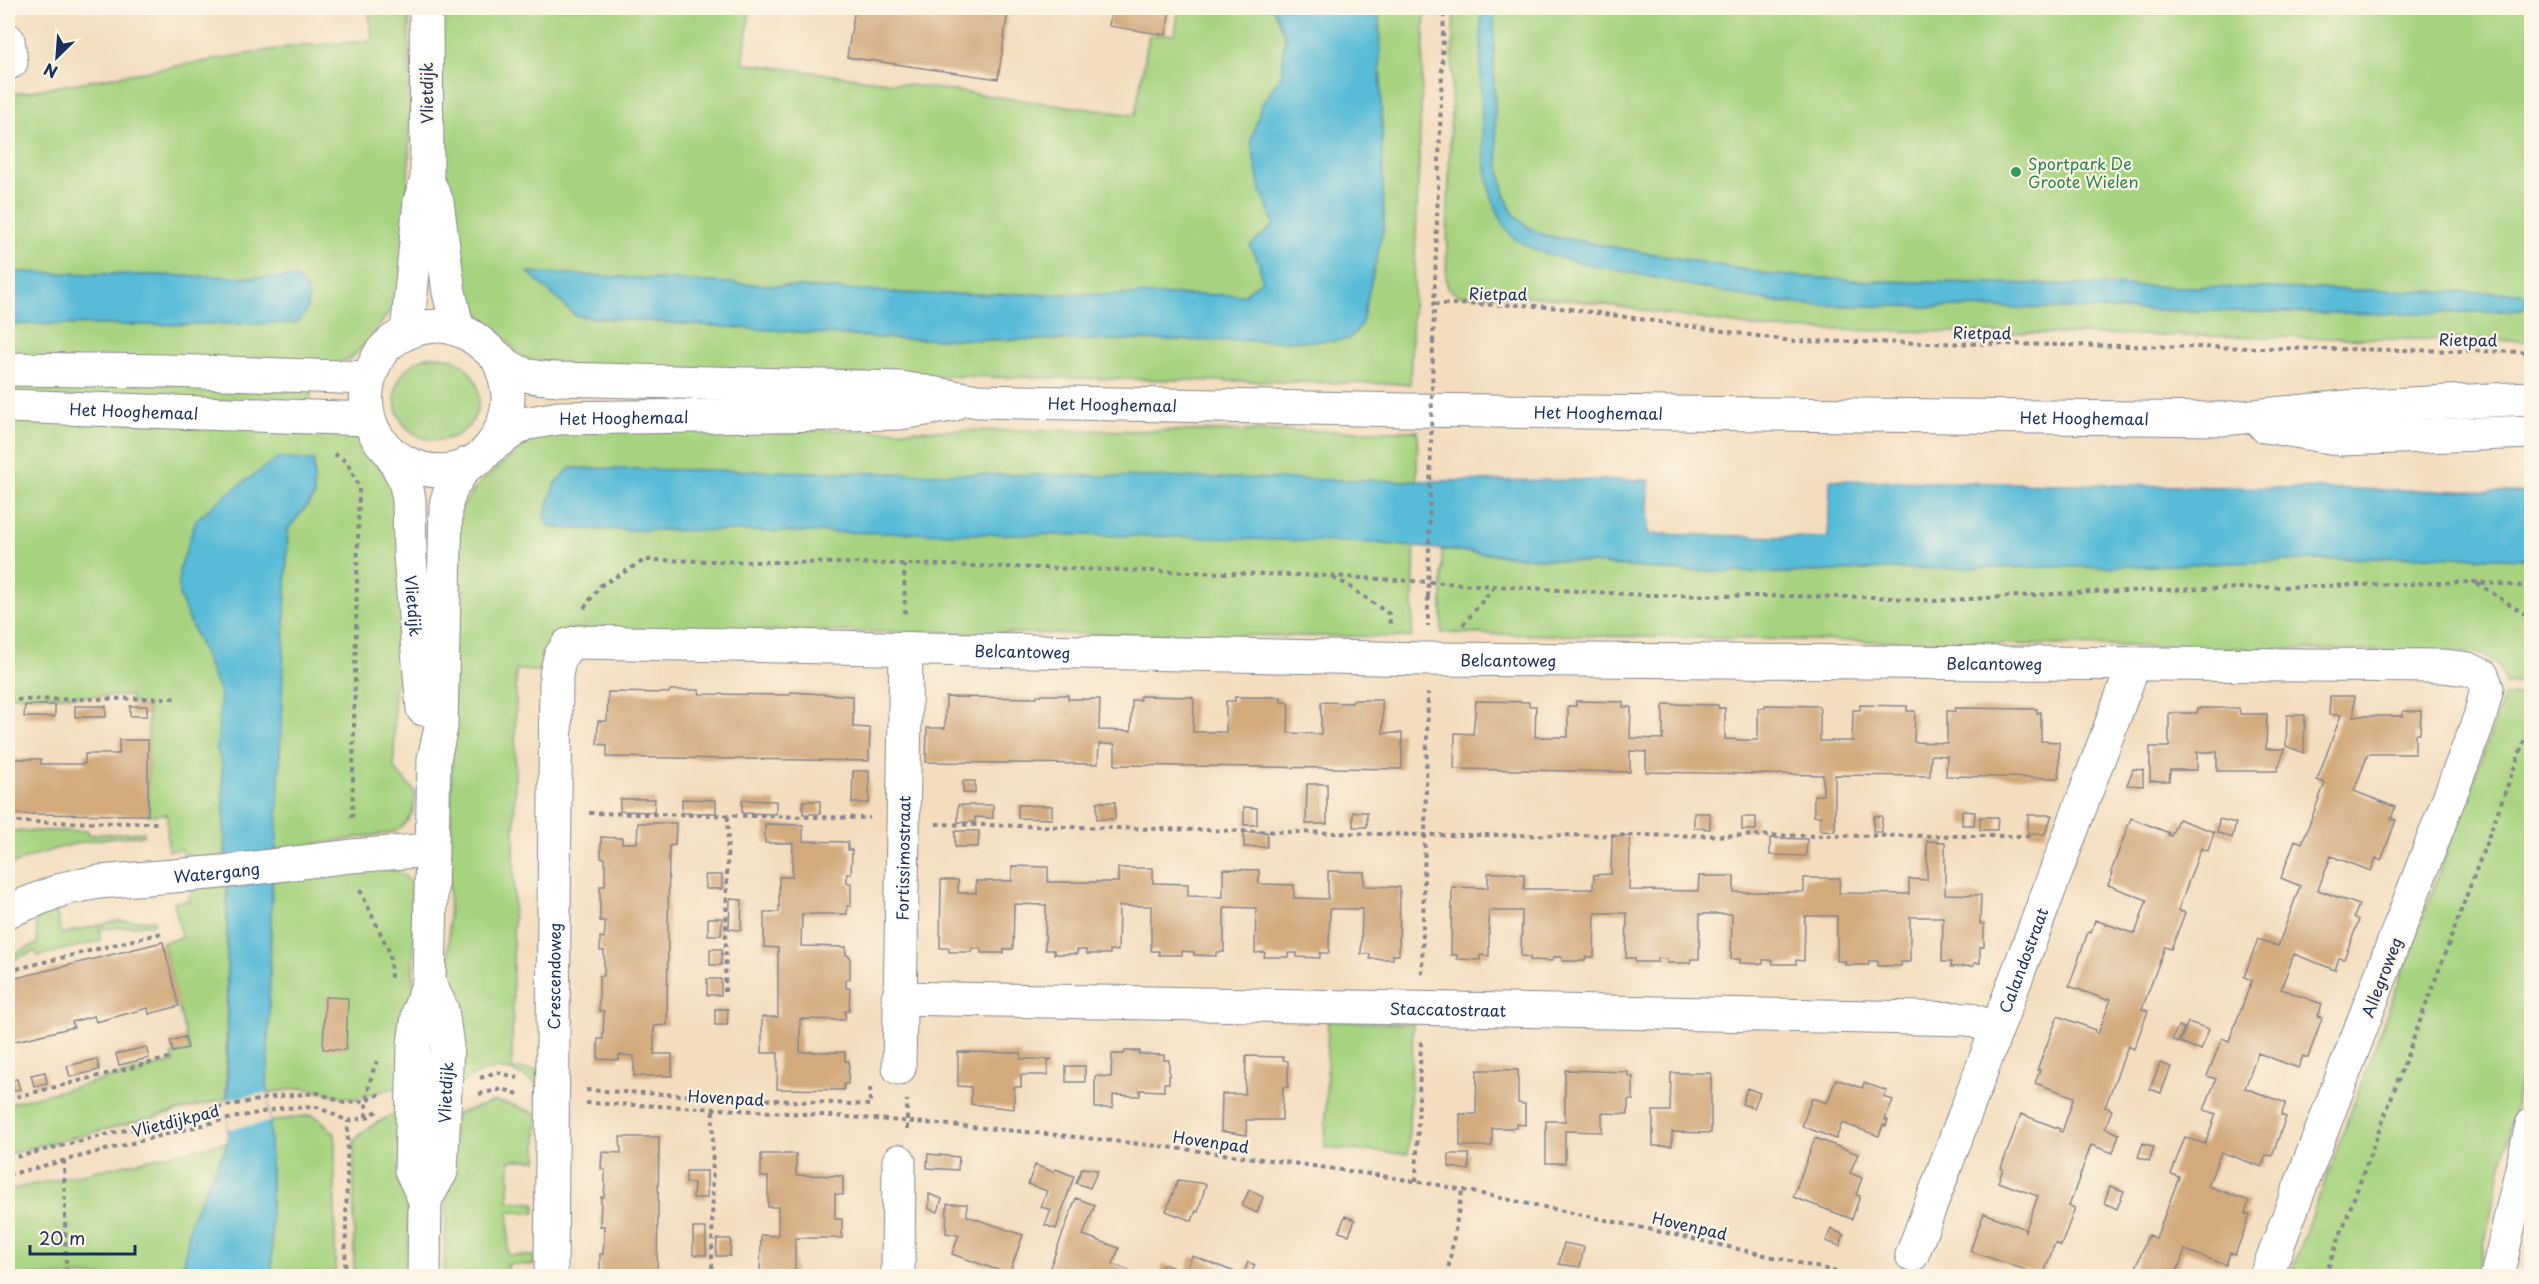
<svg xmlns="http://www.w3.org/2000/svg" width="2539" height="1284" font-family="'Playpen Sans',sans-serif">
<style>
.green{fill:#a7d380;stroke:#61816f;stroke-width:1.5}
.water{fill:#59bbd7;stroke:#3a759a;stroke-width:1.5}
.pier{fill:#f3ddbe}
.building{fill:#d3aa7e}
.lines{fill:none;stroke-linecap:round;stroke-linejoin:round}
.minor-casing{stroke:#87868e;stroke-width:35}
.path{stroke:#87868e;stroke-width:4;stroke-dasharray:4.5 4.5;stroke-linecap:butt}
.minor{stroke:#fff;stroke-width:33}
.path-bridge{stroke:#87868e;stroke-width:4;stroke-dasharray:4.5 4.5;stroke-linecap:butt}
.leisure-dot{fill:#2e9e5b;stroke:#fcf5e5;stroke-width:2}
.labels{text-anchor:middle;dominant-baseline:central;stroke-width:4.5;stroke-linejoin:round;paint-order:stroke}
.street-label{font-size:16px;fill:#1b2f5e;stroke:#fcf5e5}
.leisure-label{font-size:16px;fill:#27864d;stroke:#fcf5e5;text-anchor:start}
</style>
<rect width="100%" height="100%" fill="#fcf5e5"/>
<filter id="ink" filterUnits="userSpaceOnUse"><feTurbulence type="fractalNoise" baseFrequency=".0167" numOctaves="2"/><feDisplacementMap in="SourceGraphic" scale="12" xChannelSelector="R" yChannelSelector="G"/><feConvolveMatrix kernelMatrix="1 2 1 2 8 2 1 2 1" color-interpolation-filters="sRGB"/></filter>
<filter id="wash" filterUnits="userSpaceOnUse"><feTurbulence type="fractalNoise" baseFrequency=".008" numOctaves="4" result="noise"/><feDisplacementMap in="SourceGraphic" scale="24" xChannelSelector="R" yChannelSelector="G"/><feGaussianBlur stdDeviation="1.35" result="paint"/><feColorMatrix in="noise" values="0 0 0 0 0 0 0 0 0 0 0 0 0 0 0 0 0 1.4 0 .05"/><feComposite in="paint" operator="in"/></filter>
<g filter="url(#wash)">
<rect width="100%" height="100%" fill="#f3ddbe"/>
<path class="green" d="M369,8h40v151l-6,117 -12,33 -20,29 -21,21 -28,9 -314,-5v-39l127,1 161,-2c14,-20 16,-23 3,-44l-10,-1 -281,-6v-177l281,-48 83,-6z
M441,8h309l-7,55 392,52 14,-80 26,-1 4,-26h94l12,28 -3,38 -21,32 -2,78 15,41 -24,21 9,17 3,17 -18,15 -320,-1 -395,-22 47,44 321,23 437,2 15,-2 35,-113 -5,-218h46l-15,376 -859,-15 -19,-7 -17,-12 -52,-53 -23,-161z
M1454,8h27l3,142 7,46 22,41 258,65 39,3 597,9 115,-4 -1,-17 -650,-12 -97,-6 -230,-40c-11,-5 -23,-10 -30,-21 -25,-34 -19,-161 -20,-206h1037v333l-763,-12 -194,-29 -48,-4 -69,-1 -9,-7 -2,-8z
M395 398a42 42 0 1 1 84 0a42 42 0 1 1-84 0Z
M8,382l303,4 -1,19 -302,-4z
M8,418l326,10 22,9 31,38 9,26 14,159 -16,29v79l21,24c0,19 -4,29 -20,40l-119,18 12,-321 26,-32 -135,98 42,100 -4,55 5,13 3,92 -32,3 -1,-3h-9l-2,-6 -13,2 -1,-37 -19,1v-110l-17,-2v-7h-123z
M547,430l871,1 -6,206 -842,-8 -22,13 -7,29 -25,-1 -4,399 25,1v15c-17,-14 -40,-21 -60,-11 -7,2 -11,7 -17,10l-12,-103 8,-466 24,-33 41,-34z
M1442,550l224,20 118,3 105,-4 253,-3 288,-10 101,3v123l-26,2c-3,-20 -11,-26 -30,-31l-1033,-20z
M2531,693v342l-54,241h-187l214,-579z
M8,831h80l1,4 55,-3v4c-48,0 -92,11 -136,30z
M389,868l6,1 19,15 -1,109 -12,93 -47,13 -51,-11 -36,5 5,-213z
M227,885l-1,214 -218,55v-50l165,-42 -1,-8 17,-4 -26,-108 19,-4 -8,-36 14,-1 3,-11z
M56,910l5,24 56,-13 37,-1v4l-54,5v12l-62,15 -3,-5 -27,11v-6l29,-12 -1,-28z
M1328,1021l85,3 -5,130 -83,-6z
M495,1101l18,4 24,9v46h-27l-1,41 26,2v10l-26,-1 -1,43 26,1v9l-26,-1v12h-64l3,-86 9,-76z
M401,1113l7,88 1,75h-55v-134c7,-12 34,-27 47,-29z
M311,1115l9,4 15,15v142h-63l-2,-154z
M228,1142l-37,78 -9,56h-174v-86z"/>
<path class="water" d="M1273,8h106l5,218 -23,100 -12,13 -15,2 -437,-2 -321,-23 -48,-44 396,22 320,1 18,-15 -3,-17 -9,-17 24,-21 -15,-41 -8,-43 10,-35 21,-32 3,-38z
M1481,8h13c1,45 -5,173 20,206 8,11 19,16 30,21l230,40 97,6 650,12 4,3 3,7 -6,7 -115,4 -596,-9c-60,-5 -117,-19 -175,-31 -34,-7 -96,-16 -122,-36 -5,-4 -10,-13 -13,-19 -26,-44 -19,-158 -20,-211z
M8,272l281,6 10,1c2,4 7,9 8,13 4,12 -2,25 -11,31l-161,2 -127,-1z
M278,458l36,3v36l-26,32 -11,309 -5,42 -5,213 3,29 2,154h-90l9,-56 37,-78 -1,-257 -5,-122 -5,-13 4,-55 -42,-100v-24l17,-51 31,-26z
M570,468l842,13 237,-1 -1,54 180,4 2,-58 681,12 20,1 1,66 -102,-3 -288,10 -253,3 -105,4 -118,-3 -292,-27 -224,-7 -586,-7 -16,-4 -4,-8 11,-33z"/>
<path class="pier" d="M267,1093l3,29 -42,7 -2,-30z"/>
<g id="blocks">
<path class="building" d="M855,8h128l25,3 -10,68 -151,-22z
M1112,8h58l-4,27 -57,-9z
M670,690h29l1,4 90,1 1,-3 62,4v31l17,1 -1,33 -262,-4v-12l-10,-1 1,-23h9l1,-29 61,1z
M1037,695h31v4h32l-1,31 32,1 1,-31h8v-4l52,1 2,3 -1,32h33v-31h9v-4h46v5h8l-1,31 33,1v-32l31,1 1,-3h29l1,33h19v36l-287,-4v-21h-16l-1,20 -172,-2 1,-34h18l1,-31 91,1z
M2330,696h24v20h49v-5h18l-1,23h-5v20h-47l-14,37 41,16 -4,12 5,1 -15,41 -5,-3 -5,13 -40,-15 -7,18 -6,16 41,15 -5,12 5,3 -15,39 -5,-1 -4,12 -41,-16 -13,35 41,15 -4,12 4,2 -14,40 -5,-2 -5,12 -40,-15 -13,35 41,15 -5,12 5,2 -14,39 -6,-1 -4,12 -41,-15 -13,34 41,15 -4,13 5,1 -15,40 -5,-2 -4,12 -41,-15 -10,26h-31l-10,-3 14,-38 8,3 23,-61 -8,-3 14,-37 20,7 11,-30 -12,-4 12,-31 -9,-3 15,-38 7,3 23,-61 -8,-3 14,-38 20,7 22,-60 -19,-8 14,-38 7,3 23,-60 -8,-3 24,-65h-12z
M1476,701l53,1v4h7l-1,31h33v-31h8v-5l47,1v5h8l-1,31 33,1v-32l2,-3 53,1v3h7v31l16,1h17v-32h7v-3l53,1 2,4v31h32l1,-31h7v-5l47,1v5h8l-1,31 33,1v-32h8v-3l82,1v4l4,-1v29l18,1v36l-113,-2 1,-20 -16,-1 -1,21 -95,-1v56l-15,-1v-14h-6v-21h9v-20l-177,-3v-20l-16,-1v21l-176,-3 1,-36 18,1z
M25,705h30v12h-31z
M75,706h31v11h-31z
M130,706h17v10h-17z
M2198,708h41l1,6h27l-1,35h19l-8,22h-60v-19h-20v18h-27l-1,11h-19v-34h19v-34h28z
M2287,715h18l-1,38 -18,-7z
M119,740h29v75l-140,-1v-50h5v-5h28v5h44v-10h34z
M2133,769l10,1v16l-16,-1z
M853,771h16v32h-17z
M963,781h12v12h-12z
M1307,784h20v40h-21z
M620,799h35l-1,13 -34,-1z
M682,799l34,1v13h-34z
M742,800l34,1v13l-34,-1z
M803,801h17v13h-17z
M1097,802h18v17h-18z
M958,805h35v13l-18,-1v5h-17z
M1018,805l34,1v13l-34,-1z
M1244,807l13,1v17h-13z
M1962,811l13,1 -1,13h-12z
M1353,812h14v15h-14z
M1694,813h16v16l-16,-1z
M2028,815h24l-7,19h-17z
M1874,816h8v16h-9z
M1742,817h14v13h-14z
M1980,817h18l-1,13h-17z
M2131,818l38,15 -1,2 3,1 7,-17 36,13 -6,19 -7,-3 -23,62 7,3 -14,36 -6,-2 -23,62 6,2 -14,38 -6,-3 -23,61 7,3 -7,18 14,6 -6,19 -22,-8 -22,61 6,2 -14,38 -6,-3 -12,33 -73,-25 14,-38 39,15 2,3 7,-18 6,-17 -40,-14 5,-13 -2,-1 20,-54 39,15 -1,2 3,1 12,-35 -39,-14 5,-13h-3l21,-54 38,14 -1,2 3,2 7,-19 6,-16 -3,-1 -1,2 -38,-14 19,-54 3,1 4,-13 40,14 12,-34 -39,-15 5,-12 -2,-1z
M2219,819l17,4 -4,15 -15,-6z
M638,823h38l-1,22 -6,1 -2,179 -13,1v28h18v22h-38v-20l-15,-1v5l-21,-1v-20h5l1,-28h-5v-35h5v-25h-4v-14l4,1 1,-9v-8h-5v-35h5v-28h-4v-21l21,1v5h15z
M765,824l38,1v16l45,1v8h4l-1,24h-4v9h4v23h-4v8h-45l-1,32 45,1v8l4,1v23h-4v9h4l-1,23h-4v9l-45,-1v33h45v9h4l-1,23h-4v6l-67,-1 1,-36h-16v-36h16v-69l-14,-1v-35h15v-35h13l1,-34h-28z
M955,831h24l-1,16h-23z
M1244,832h23v15h-23z
M1612,836h18l-1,54 69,1 1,-15h35v16h70v-14h36l-1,15 70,1v-15l18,1v-39l18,1v52l36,1 -1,29h4v23h-4v16h-6v3l-23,1v-5h-9l1,-45h-33v45h-9v4h-23v-5h-10l1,4h-24v-4h-8v-45h-32l-1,45 -8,-1v4h-23l-1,-4h-9v4l-23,-1v-4h-9l1,-45h-32l-1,45h-8l-1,4h-23v-4l-9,-1v4h-23v-4h-9l1,-45h-32l-1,44h-8l-1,4h-23v-4h-9v4l-23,-1v-3l-9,-1 1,-45h-33v45l-9,-1v5l-23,-1v-4h-6l1,-68 36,1v-15h18l18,1v15h69l1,-14 17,-1z
M1770,838l37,1 -1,17 -36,-1z
M1012,866l36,1v15h70v-14h35v15l35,1v12l35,1v-28l36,1v14l35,1v13l34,1v-28l36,1v14l36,1 -1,68h-6v4h-23v-5h-9l1,-45h-32l-1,44h-9v5l-23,-1v-4h-9v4h-24l1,-5 -10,1 1,-45 -32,-1v45h-8v4l-22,-1v-3l-12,-1v4h-23v-4h-8v-45h-32l-1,45 -8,-1v4h-23l-1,-4h-9v4h-23v-4h-9l1,-45 -32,-1 -1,45h-9v4h-23v-4l-9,-1v4h-23v-4h-9l1,-68h17v13h18v-12h36z
M705,875h17v14h-16z
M730,899l12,1 -1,30 -12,-1z
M708,918h14l-1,17h-13z
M163,942l16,64 -30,8 -1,-6 -52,14 -2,-6 -22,6 2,5 -66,16v-63z
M710,949h12l-1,16h-11z
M707,979h14v16h-14z
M325,997l23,1 -2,52 -23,-1z
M715,1009h13l-1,16h-12z
M2188,1022l21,7 -8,21 -21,-8z
M2178,1026l6,2 -6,15 -6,-3z
M185,1037l3,11 -15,4 -3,-11z
M146,1047l3,11 -30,7 -3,-11z
M1125,1051h15l-1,3 25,1v5h5v23h-5v8l-24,-1v6l-27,-1v13h-18v-32l16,1 1,-23h12z
M958,1052l63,1v6h31l-4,2v14h-27v12h-7v22l-43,-5v-17l-13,-1z
M1246,1056l37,1v3l5,1v26h-5l-1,33h-36l1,15 -26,-4 1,-37h23z
M97,1059l2,11 -29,7 -3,-11z
M2160,1063l11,4 -10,26 -11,-4z
M1066,1066h19v16h-19z
M1477,1070h41v33l7,1v21l-8,-1v4h-25v18h-32v-32h16z
M1565,1070l63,2v5h5v23h-5v14l-26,-1v19l-37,-1v32h-19v-42h19z
M45,1072l2,11 -13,3 -3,-11z
M1671,1073h40v60l-39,-1v14h-19v-35h17z
M17,1079l3,10 -12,3v-11z
M1836,1079l26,9 2,-5 23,8 -3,6 9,3 -8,20h3l-2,6 -3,-1 -4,11 -37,-13 -6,16 -34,-13 10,-28 15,5z
M1747,1088l13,5 -6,15 -12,-4z
M620,1137h39l-2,139h-57v-22h3l1,-14v-14h-4l1,-29h3l1,-14v-13l-4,-1 1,-17 19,1z
M1815,1138l43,16 -8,19 12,5 -6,17 4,1 -8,23 -59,-22z
M2143,1143l11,4 -5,14 -11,-4z
M761,1154h35v21l47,1v19l-8,-1v25h7v19h-47v38h-35l1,-41 17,1v-29h-10v-30h-7z
M928,1154l31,3 -1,13 -31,-2z
M1449,1154h20v16l-20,-3z
M1035,1165l19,7 1,-3 19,7 -18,53 -11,-4 6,-15 -10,-3 6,-16 -19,-7z
M1082,1168l16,2 -8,18 -14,-5z
M686,1171h21v27h-14l1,-15h-8z
M1178,1180l28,4 -8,28 -2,-1 -4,10 -26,-10z
M2110,1186l14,5 -7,18 -13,-6z
M1249,1190l14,7 -6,16 -15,-7z
M929,1194l13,5 -4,13 -9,-3z
M1076,1198l19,7 -12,30 36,13 -6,16 16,6 -2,6h-64l-14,-6z
M947,1204h20v12l56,19 -14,39 -57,-20 7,-19 -13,-2z
M1345,1216l10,4 -6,15 -10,-3z
M693,1228h13v27h-13z
M1831,1229l13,6 -4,11 -14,-5z
M717,1239h14l-1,17h-14z
M1564,1243l20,4 -4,20 -21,-3z
M1192,1256l46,17 -1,3h-78l4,-12 22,8z
M1248,1262l7,3 -5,11h-7z"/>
</g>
</g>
<g filter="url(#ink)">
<use href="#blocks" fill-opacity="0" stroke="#87868e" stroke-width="1.5"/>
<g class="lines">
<g class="minor-casing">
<g id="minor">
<path d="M8,40l3,22"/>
<path d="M430,186l7,16 12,90 9,38"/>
<path d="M407,333l13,-132 7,-22 -1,-171"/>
<path id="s1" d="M497,357c13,28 16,50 1,78 -41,77 -167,19 -122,-74 11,-23 40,-36 65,-35 40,3 52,38 85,49 10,3 22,3 32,4l343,9 77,13 429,9 815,9 124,-12 186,-9"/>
<path d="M8,369l160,2 200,7"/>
<path id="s2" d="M8,406l360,13"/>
<path d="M2265,426l77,13 190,-7"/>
<path id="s3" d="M493,445l30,-21 36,-6 341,-5 52,-8"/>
<path id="s4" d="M391,454l14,26 4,19 1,58 13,152"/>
<path id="s5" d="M8,911l58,-23 33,-6 123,-10 129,-16 80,-6"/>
<path id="s6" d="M898,998l1071,21 27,10"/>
<path id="s7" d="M899,1068l7,-419"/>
<path id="s8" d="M425,1200l16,-28 5,-102 1,-24 -5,-36 -13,-28"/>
<path id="s9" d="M1912,1255l222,-591"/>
<path d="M424,1276l1,-76 -14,-30 3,-127 5,-33 10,-28 5,-223 7,-32 5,-223 6,-18 15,-22"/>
<path id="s10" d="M551,1276l5,-601 4,-18 8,-12 11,-3 849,17 1015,7 25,3 14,6 5,13 -7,29 -214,559"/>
<path d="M898,1276l1,-115"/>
<path d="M2497,1276l35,-151"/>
</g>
</g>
<path class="path" d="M1434,304l90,1 46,4 222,32 740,11
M1433,342l11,-334
M334,454l13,8 12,25 -7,334
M904,564l1,51
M1333,578l13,6 43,30 1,10
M2477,583l55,36
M1428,597v29
M584,608l16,-22 45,-26 259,4 426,12 313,19 234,2 57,4 154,-9 387,-10 57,5
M1463,625l31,-38
M8,700l167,-2
M589,813l281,5
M8,822l153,1
M936,824l488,11 609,1
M360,890l30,63 1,28
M8,971l154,-38
M1422,974l6,-281
M725,992l3,-177
M480,1078l17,-6 21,6
M586,1090l284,15v-18
M479,1094l24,-5 15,5
M8,1099l161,-41
M586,1103c278,10 554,35 828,78 40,6 80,16 120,24 108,22 214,46 321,71
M366,1117c0,-20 3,-37 11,-56
M907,1129v-29
M8,1159l207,-51 64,-12 40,-3 25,10 22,-2 14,-7
M64,1160l2,116
M8,1175l210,-54 64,-13 35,-1 31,14 18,-3 11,-7
M1416,1181l5,-140
M712,1268l1,-161
M345,1276l3,-155
M1447,1276l15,-85
M2325,1276l207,-556"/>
<use href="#minor" class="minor"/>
<path class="path-bridge" d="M1428,597l5,-255"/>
</g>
</g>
<circle class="leisure-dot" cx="2016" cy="172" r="6"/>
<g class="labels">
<g class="street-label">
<text transform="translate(426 93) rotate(-90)">Vlietdijk</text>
<text transform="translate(1498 293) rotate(1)">Rietpad</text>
<text transform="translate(1982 332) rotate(1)">Rietpad</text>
<text transform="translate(2468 339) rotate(1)">Rietpad</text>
<text stroke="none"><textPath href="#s1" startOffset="1072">Het Hooghemaal</textPath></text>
<text stroke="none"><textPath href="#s2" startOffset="126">Het Hooghemaal</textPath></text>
<text stroke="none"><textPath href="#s1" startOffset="1558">Het Hooghemaal</textPath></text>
<text stroke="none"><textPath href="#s1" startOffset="2044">Het Hooghemaal</textPath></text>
<text stroke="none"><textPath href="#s3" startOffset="138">Het Hooghemaal</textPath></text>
<text stroke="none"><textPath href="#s4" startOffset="156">Vlietdijk</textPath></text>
<text stroke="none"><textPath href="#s10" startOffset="1089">Belcantoweg</textPath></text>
<text stroke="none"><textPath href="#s10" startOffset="1575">Belcantoweg</textPath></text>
<text stroke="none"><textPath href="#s10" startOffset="2061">Belcantoweg</textPath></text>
<text stroke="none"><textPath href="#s7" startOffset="210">Fortissimostraat</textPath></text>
<text stroke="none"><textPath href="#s5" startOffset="214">Watergang</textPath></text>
<text stroke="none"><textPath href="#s9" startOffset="315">Calandostraat</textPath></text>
<text stroke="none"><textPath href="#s10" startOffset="300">Crescendoweg</textPath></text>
<text transform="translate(2381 977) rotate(-69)">Allegroweg</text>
<text stroke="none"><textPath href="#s6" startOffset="550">Staccatostraat</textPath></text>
<text stroke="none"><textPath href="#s8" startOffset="112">Vlietdijk</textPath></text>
<text transform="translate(726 1097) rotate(3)">Hovenpad</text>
<text transform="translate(175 1120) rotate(-14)">Vlietdijkpad</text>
<text transform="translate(1211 1141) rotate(8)">Hovenpad</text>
<text transform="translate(1690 1225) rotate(13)">Hovenpad</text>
</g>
<g class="leisure-label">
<text x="2028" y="163">Sportpark De<tspan x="2028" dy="18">Groote Wielen</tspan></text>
</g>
</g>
<rect width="2539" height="1284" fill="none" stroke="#fcf5e5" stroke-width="30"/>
<g transform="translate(57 57) rotate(205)" stroke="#fcf5e5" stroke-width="4.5" paint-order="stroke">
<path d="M0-4.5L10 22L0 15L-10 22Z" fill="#1b2f5e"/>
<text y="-9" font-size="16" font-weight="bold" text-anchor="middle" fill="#1b2f5e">N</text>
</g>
<path d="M30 1245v9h105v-9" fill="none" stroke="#1b2f5e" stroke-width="3"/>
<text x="39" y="1245" font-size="18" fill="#1b2f5e" stroke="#fcf5e5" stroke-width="4.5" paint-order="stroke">20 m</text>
</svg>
